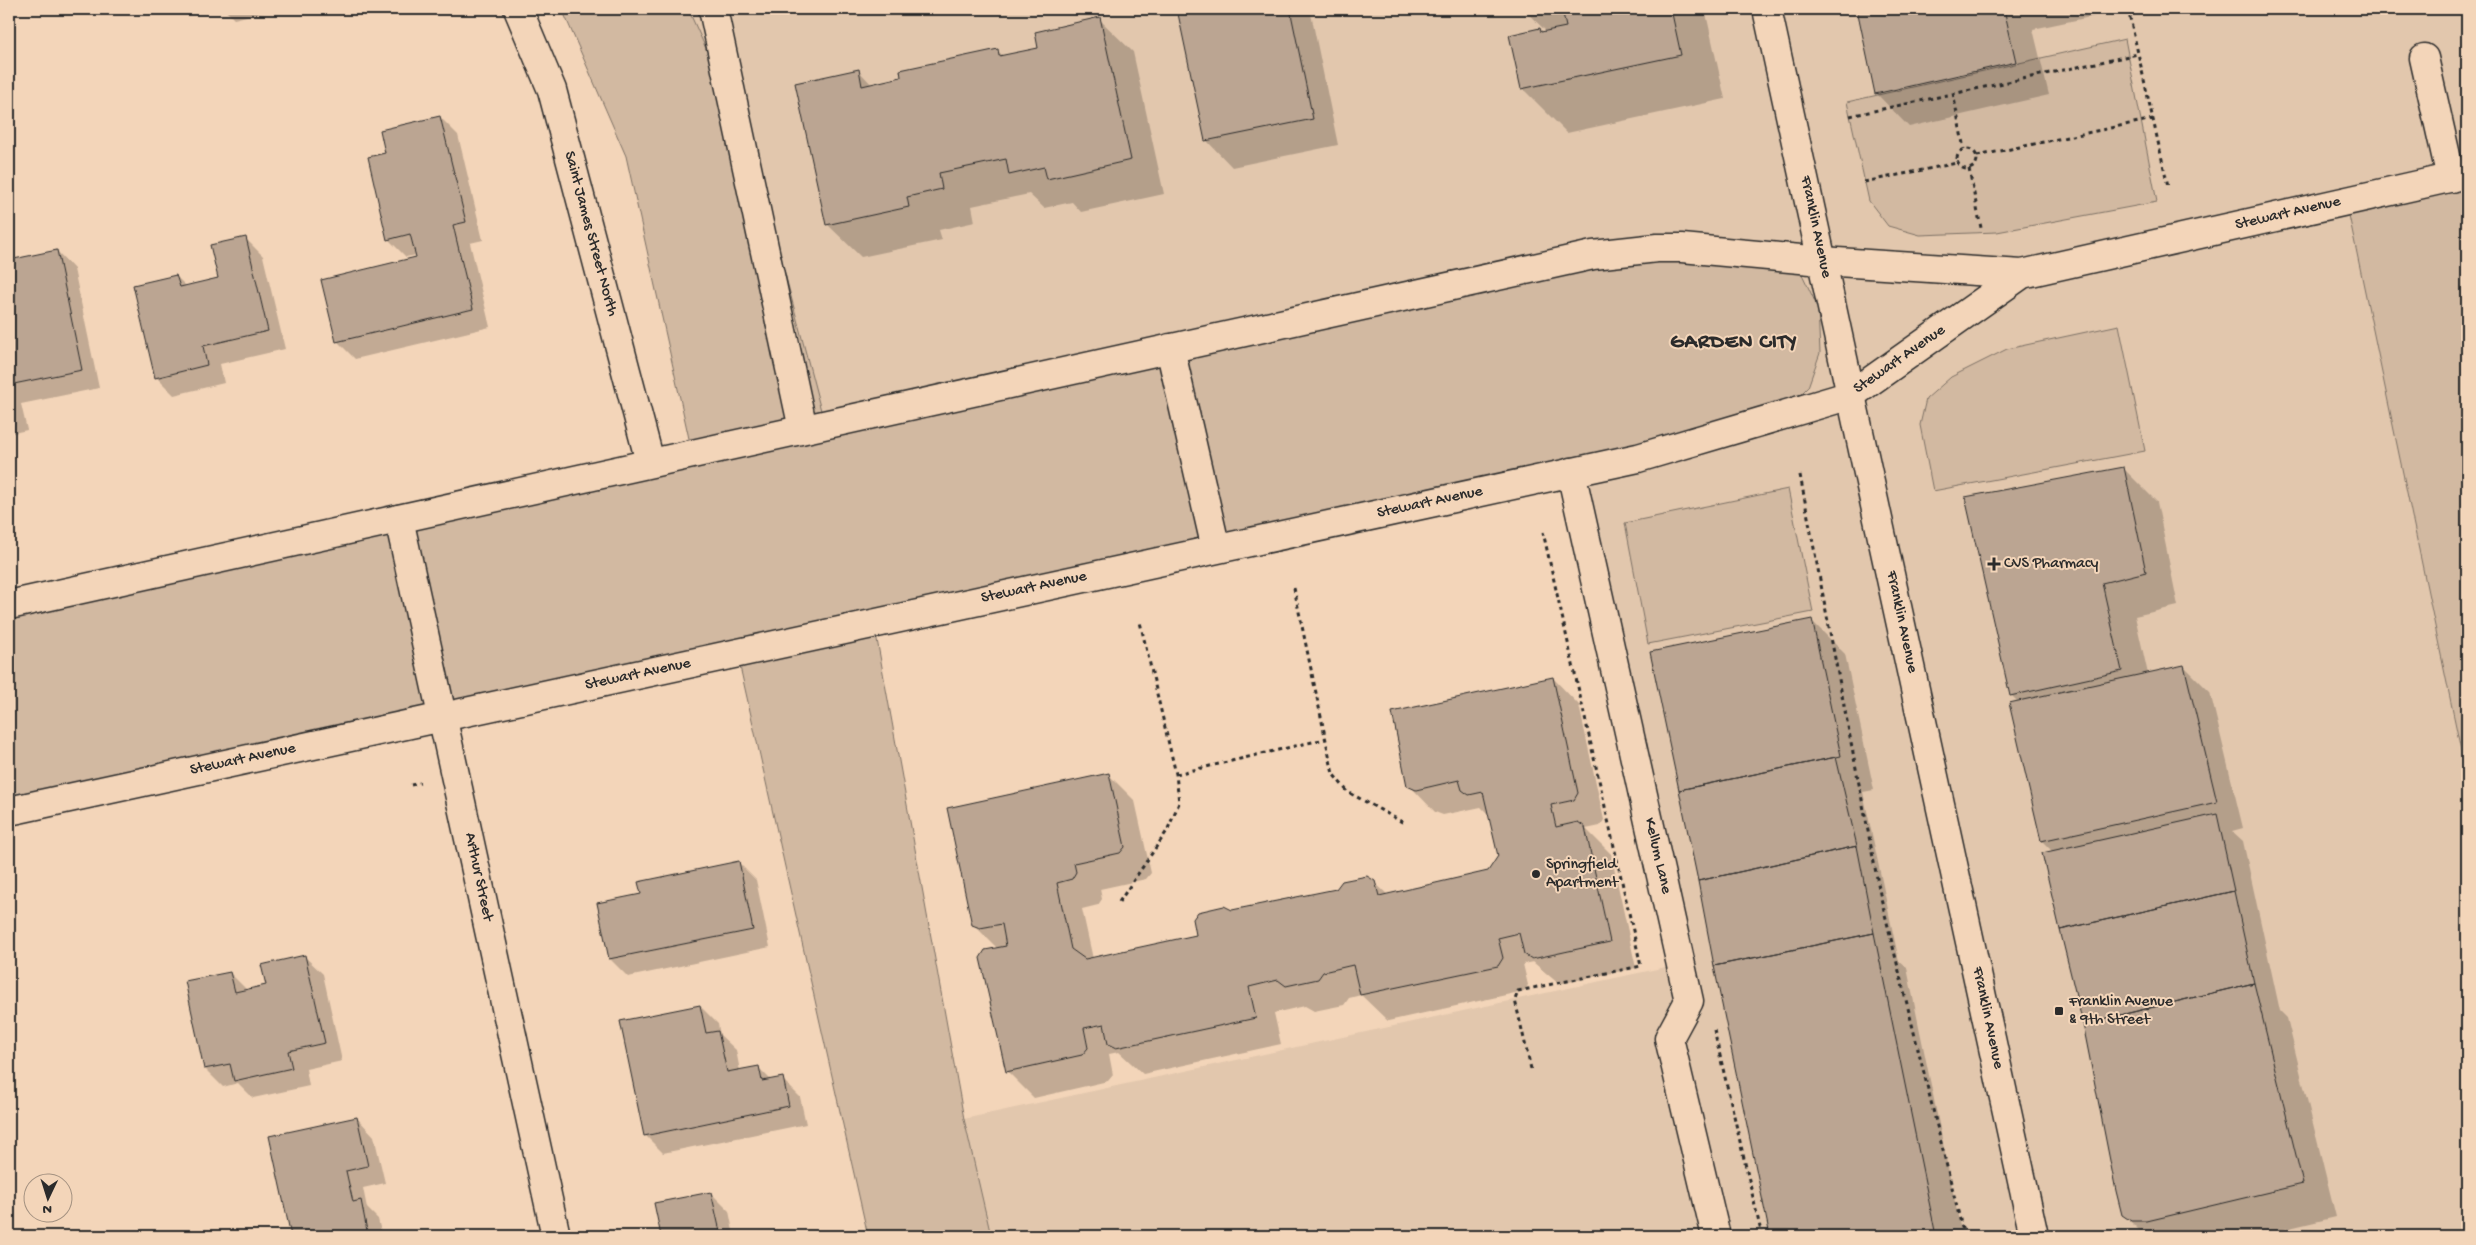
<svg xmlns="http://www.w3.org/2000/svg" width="2476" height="1245" font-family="'Gochi Hand',sans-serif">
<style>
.built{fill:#e2c7ad}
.green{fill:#d2b9a1;stroke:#7e7266}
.shadow{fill:#0003}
.building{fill:#bba592;stroke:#2b2b2b}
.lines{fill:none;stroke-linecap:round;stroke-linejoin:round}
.minor-casing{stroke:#2b2b2b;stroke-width:31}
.major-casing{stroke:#2b2b2b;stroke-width:31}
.path{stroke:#2b2b2b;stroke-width:3;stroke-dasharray:4 4;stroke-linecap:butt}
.minor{stroke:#f3d5b9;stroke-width:28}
.major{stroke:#f3d5b9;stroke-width:28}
.poi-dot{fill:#2b2b2b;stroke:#f3d5b9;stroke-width:2}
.labels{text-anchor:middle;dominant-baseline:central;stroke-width:4;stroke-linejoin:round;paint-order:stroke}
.street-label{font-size:16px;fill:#2b2b2b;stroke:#f3d5b9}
.poi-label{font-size:16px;fill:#2b2b2b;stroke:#f3d5b9;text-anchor:start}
.district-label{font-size:21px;font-weight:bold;letter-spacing:1px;fill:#2b2b2b;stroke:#f3d5b9}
</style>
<rect width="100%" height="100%" fill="#f3d5b9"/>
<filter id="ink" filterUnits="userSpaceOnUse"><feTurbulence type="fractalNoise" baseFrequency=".02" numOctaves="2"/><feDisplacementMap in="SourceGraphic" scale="10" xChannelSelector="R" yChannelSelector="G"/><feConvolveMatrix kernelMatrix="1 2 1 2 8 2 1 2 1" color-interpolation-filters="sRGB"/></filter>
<g filter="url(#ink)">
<path class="built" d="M562,9h1905l-4,751 4,-1v477h-1476l-27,-117 716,-155 -109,-492 -878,-20 -67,-296z"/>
<path class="green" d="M562,9h126l65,143 71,270 873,-179 104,29 17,36 2,45 -12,34 -27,27 -905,220 88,485 27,117h-123l-129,-574 -730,155v-216l683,-149 -66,-296z
M2125,39l32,163 -160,30 -77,3 -32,-9 -19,-25 -22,-99z
M2467,169v590l-4,1 -118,-564z
M2119,325l26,126 -212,40 -13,-66 6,-26 25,-22 56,-28z
M1788,489l25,123 -165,32 -23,-121z"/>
<path class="shadow" d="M224,9h53l-43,10z
M1178,9h132l28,136 -106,22 -26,-27z
M1523,9h182l20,90 -158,34 -45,-45 18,-59 4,4 3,-1z
M1858,9h256v3l-81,17 16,66 -140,32 -33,-34z
M1099,19l34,33 31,142 -83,18 -9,-10 -28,6 -15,-14 -57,12 3,16 -36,8 3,10 -81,17 -34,-33 32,-153 13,14 125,-35 7,7 36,-8z
M440,117l18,18 25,105 -13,3 20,84 -135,32 -18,-18 81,-83 -1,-3 -11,2 -18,-18 -1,-85z
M245,238l18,18 22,93 -65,15 4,19 -50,12 -18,-18 20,-101 11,11 32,-8z
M57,251l17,18 25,119 -78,16 6,26 -18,4v-173z
M2124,469l33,33 21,104 -43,10 13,58 36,-8 26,26 33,136 -11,3 11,10 37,170 7,7 49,199 -81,19h-110l-22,-22 -70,-362 -11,-11 -32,-137 8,-2 -7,-7z
M1811,620l34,34 29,136 -11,2 36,169 8,7 55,268h-191l-56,-270z
M1553,678l26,27 25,115 -4,6 -14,3 25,25 25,114 -77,16 -26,-22 -10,2 5,21 -4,6 -136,30 -27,-26 -12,3 -5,7 -30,6 -9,-5 -31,7 7,31 -138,30 -24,-22 -10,2 4,21 -5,6 -74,17 -27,-27 -9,-122 -25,-25 135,-150 27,27 16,72 -5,6 -46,10 2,10 -4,6 -16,4 11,50 105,-23 33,-25 143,-29 14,13 101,-23 10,-16 -9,-40 -9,-9 -38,8 -8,-3 -26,-27z
M738,862l18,18 14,67 -142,30 -18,-18 33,-64z
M305,957l18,17 19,87 -36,8 3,17 -56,12 -15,-15 -15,4 -18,-18 25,-96 18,18 20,-5z
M700,1006l18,18 2,11 16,15 4,21 18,-4 14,14 10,-2 18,18 6,27 -143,29 -18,-18z
M357,1118l17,18 11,47 -22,5 4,20 11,11 4,17h-90l-21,-99z
M711,1193l18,18 5,25h-71l-7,-32z"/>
<path class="building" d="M1177,9h113l23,110 -108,22z
M1562,9h109l10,46 -160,34 -12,-54 31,-7 1,4 25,-5z
M1857,9h147l12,53 -141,32z
M1100,17l31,143 -84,19 -3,-12 -35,8 -3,-16 -67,14 3,16 -35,8 2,10 -83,18 -31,-142 64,-14 3,17 39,-9 -1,-7 98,-21 1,7 39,-8 -3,-16z
M440,116l26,106 -13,3 20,84 -137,33 -15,-62 95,-23 -6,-23 -23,6 -19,-83 17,-4 -5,-23z
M246,237l22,94 -65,15 4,19 -52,13 -22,-93 43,-10 4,12 38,-9 -8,-33z
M57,250l25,120 -73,15v-125z
M2124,467l22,105 -44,11 20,88 -112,25 -45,-199z
M1812,619l29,137 -162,34 -29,-138z
M2184,665l33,137 -176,39 -32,-138z
M1553,677l25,116 -4,7 -23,5 5,22 22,-5 7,5 25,115 -78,17 -8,-5 -5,-21 -21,5 5,20 -5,8 -138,29 -7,-30 -30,7 -5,7 -32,7 -8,-6 -29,7 7,31 -140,30 -8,-4 -4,-20 -20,4 4,20 -6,7 -76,17 -26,-114 5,-8 21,-4 -4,-22 -22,4 -8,-3 -25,-117 162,-35 16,74 -5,6 -46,10 2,9 -4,7 -15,4 14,66 14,10 111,-24 -3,-16 5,-7 26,-6 8,4 104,-21 6,-8 25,-5 8,5 4,15 109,-25 10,-15 -15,-64 -14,3 -7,-5 -3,-10 -43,10 -9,-4 -15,-74z
M1836,757l21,89 -159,35 -19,-91z
M2217,814l17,77 -174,39 -18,-77z
M1857,846l17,87 -160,33 -16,-85z
M739,861l14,69 -144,29 -12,-56 44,-9 -3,-12z
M2234,891l20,92 -171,41 -23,-94z
M1874,933l62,303h-166l-56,-270z
M305,955l20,88 -37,8 4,17 -58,13 -4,-17 -26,5 -19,-88 45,-9 5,20 31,-7 -5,-20z
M2254,983l49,201 -156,37h-16l-9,-6 -6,-24 -33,-167z
M700,1005l6,28 12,-2 9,41 32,-6 3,15 21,-4 6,29 -145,30 -24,-115z
M357,1117l11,49 -22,5 7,31 8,-2 7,36h-77l-22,-100z
M711,1192l10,44h-60l-7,-33z"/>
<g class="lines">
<g class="minor-casing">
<path id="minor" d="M518,9l34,81 98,372
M713,9l90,420
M2424,58l27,120
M1822,261l200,13 445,-100
M1851,395l171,-121
M1571,472l118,529 -20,37 47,198
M399,519l157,717"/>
</g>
<g class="major-casing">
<path id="major" d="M1767,9l267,1227
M1170,348l46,201
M9,605l1584,-350 64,-7h25l140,13
M9,811l1629,-353 213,-63"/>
</g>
<path class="path" d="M2128,9l40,177
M1953,93l11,56
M1850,116l288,-62
M1957 159a10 10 0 1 1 20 0a10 10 0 1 1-20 0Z
M1977,156l176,-37
M1969,169l12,59
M1864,182l93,-19
M1800,475l80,419 84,342
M1294,588l39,186 15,18 56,31
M1176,774l149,-35
M411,785l9,-2
M1119,902l48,-71 12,-28 -3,-29 -36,-152
M1714,1030l48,206
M1531,1069l-16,-69 3,-9 123,-25 -98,-434"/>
<use href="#minor" class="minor"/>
<use href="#major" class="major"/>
</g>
</g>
<g class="poi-dot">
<path d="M1991.5 556.5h5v5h5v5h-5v5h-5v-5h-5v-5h5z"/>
<circle cx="1536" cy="874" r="5"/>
<rect x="2054" y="1006" width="10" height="10" rx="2.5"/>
</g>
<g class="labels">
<g class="street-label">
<text transform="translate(2288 214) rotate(-13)">Stewart Avenue</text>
<text transform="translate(1815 227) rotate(78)">Franklin Avenue</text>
<text transform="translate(590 234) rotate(75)">Saint James Street North</text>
<text transform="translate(1900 360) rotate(-35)">Stewart Avenue</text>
<text transform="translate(1430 503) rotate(-12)">Stewart Avenue</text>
<text transform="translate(1034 588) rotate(-12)">Stewart Avenue</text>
<text transform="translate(1901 622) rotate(78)">Franklin Avenue</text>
<text transform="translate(638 675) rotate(-12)">Stewart Avenue</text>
<text transform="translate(243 760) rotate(-12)">Stewart Avenue</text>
<text transform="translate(1657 856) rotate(77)">Kellum Lane</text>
<text transform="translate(478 877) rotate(78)">Arthur Street</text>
<text transform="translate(1987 1018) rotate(78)">Franklin Avenue</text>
</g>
<g class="poi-label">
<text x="2004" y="564">CVS Pharmacy</text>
<text x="1546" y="865">Springfield<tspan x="1546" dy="18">Apartment</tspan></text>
<text x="2069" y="1002">Franklin Avenue<tspan x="2069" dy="18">&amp; 9th Street</tspan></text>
</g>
<g class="district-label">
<text x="1734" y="343">GARDEN CITY</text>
</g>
</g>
<rect width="2476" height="1245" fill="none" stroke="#f3d5b9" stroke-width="30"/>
<rect x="15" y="15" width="2446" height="1215" fill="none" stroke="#2b2b2b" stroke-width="2" filter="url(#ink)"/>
<g transform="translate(48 1198) rotate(184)"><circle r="24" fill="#f3d5b9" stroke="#a39180"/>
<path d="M0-4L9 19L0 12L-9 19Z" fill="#2b2b2b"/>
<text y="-8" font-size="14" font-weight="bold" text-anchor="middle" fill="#2b2b2b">N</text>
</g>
</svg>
